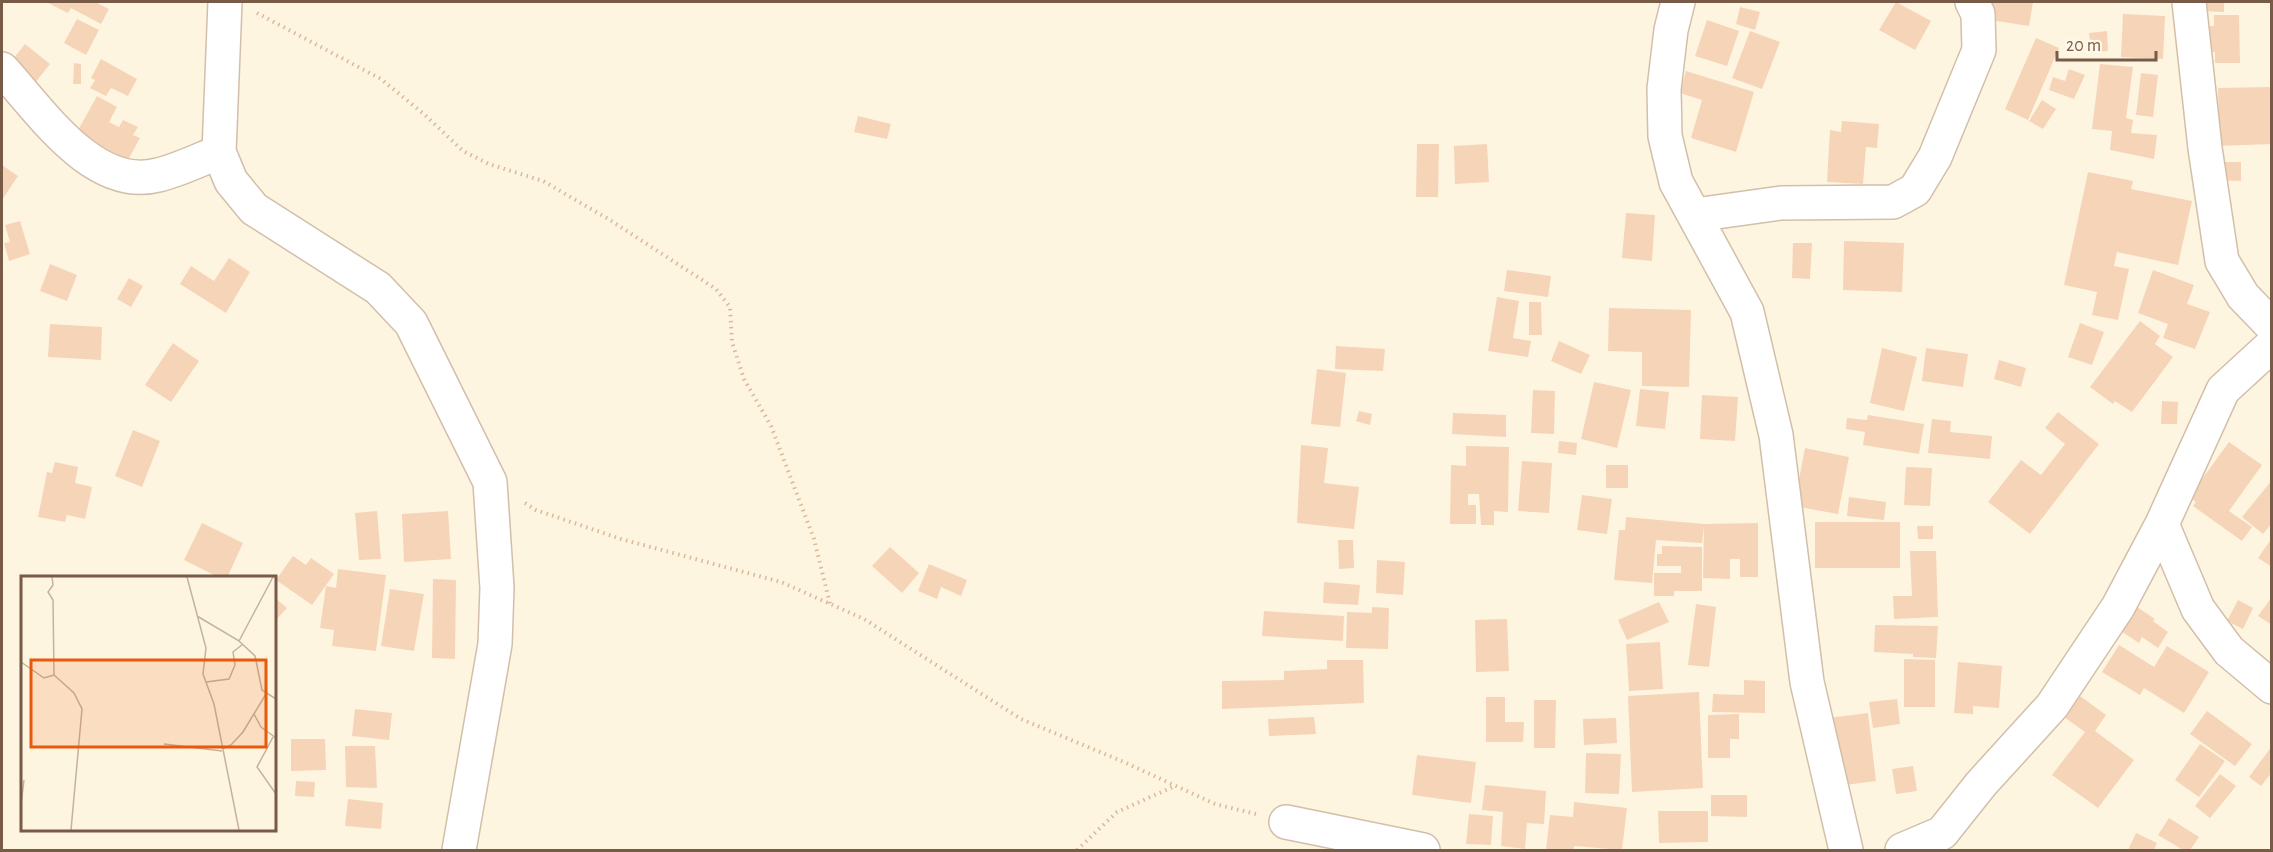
<svg xmlns="http://www.w3.org/2000/svg" width="2273" height="852" font-family="'Alegreya Sans',sans-serif">
<style>
.building{fill:#f6d4b7}
.lines{fill:none;stroke-linecap:round;stroke-linejoin:round}
.minor-casing{stroke:#d2bfaa;stroke-width:36}
.path{stroke:#dab89a;stroke-width:4;stroke-dasharray:1.5 4.5;stroke-linecap:butt}
.minor{stroke:#fff;stroke-width:33}
.inset-road{fill:none;stroke:#c4b29e;stroke-width:1.5}
.view{fill:#e8590c;fill-opacity:0.15;stroke:#e8590c;stroke-width:3}
.inset-edge{fill:none;stroke:#775b46;stroke-width:3}
</style>
<rect width="100%" height="100%" fill="#fef5e1"/>
<path class="building" d="M46,2h49l14,7 -8,15 -30,-16 -3,5z
M1896,2l35,19 -16,29 -36,-20z
M1993,2h40l-4,24 -39,-6z
M2201,2h23v10l-23,-1z
M1740,7l20,5 -5,18 -19,-6z
M2123,14l42,2 -2,43 -42,-2z
M2214,15h25l1,48h-25v-11h-14v-26h13z
M77,19l22,11 -13,25 -22,-12z
M1707,20l32,11 -12,35 -32,-10z
M1750,31l30,11 -18,47 -30,-11z
M2107,31l1,20 -17,2 -2,-20z
M2036,38l23,10 -31,72 -23,-11z
M25,44l25,20 -15,19 -25,-20z
M101,59l36,20 -9,17 -17,-8 -5,8 -16,-8 5,-8 -4,-2z
M74,63l7,1v20h-8z
M2100,64l33,3 -7,51 7,2 -2,13 26,2 -3,24 -44,-9 2,-19 -20,-2z
M2069,69l16,6 -11,24 -25,-9 4,-13 12,4z
M1686,71l68,21 -18,60 -45,-14 11,-38 -22,-7z
M2141,73l17,2 -5,42 -17,-2z
M2272,87v57l-53,2 -1,-58z
M97,96l20,11 -8,15 10,5 4,-7 15,7 -5,8 7,3 -17,31 -51,-28z
M2042,100l14,9 -13,20 -14,-8z
M858,116l33,8 -4,15 -33,-7z
M1842,121l37,3 -2,24 -11,-1 -3,37 -36,-2 3,-52 11,2z
M1417,144h22l-1,53h-22z
M1487,144l2,38 -34,2 -1,-38z
M2212,162h29v19l-29,-1z
M2,165l16,11 -16,24z
M2088,172l45,9 -2,8 61,12 -14,64 -61,-13 -3,14 15,3 -11,51 -26,-5 5,-23 -33,-7z
M1626,213l29,2 -3,46 -30,-3z
M20,221l10,33 -21,7 -5,-18 6,-1 -5,-17z
M1844,241l60,2 -2,49 -59,-2z
M1793,243h19l-2,36 -18,-1z
M229,258l21,14 -24,41 -46,-29 11,-18 23,15z
M50,264l27,11 -10,26 -27,-10z
M1507,270l44,6 -3,21 -44,-6z
M2153,270l41,15 -7,19 23,8 -15,37 -32,-11 5,-14 -30,-11z
M129,278l14,8 -12,21 -14,-8z
M1497,297l22,4 -6,37 18,3 -3,16 -40,-6z
M1529,302h12l1,33h-13z
M1609,308l82,2 -2,77 -47,-1v-34l-34,-1z
M2140,321l20,15 -5,8 18,13 -41,55 -17,-11 -2,3 -23,-17z
M2080,323l24,9 -12,33 -24,-8z
M50,324l52,3 -1,33 -53,-3z
M1559,341l31,14 -9,19 -30,-13z
M173,343l26,18 -28,41 -26,-17z
M1336,346l49,3 -2,22 -48,-2z
M1882,348l35,9 -13,54 -34,-8z
M1926,348l42,6 -5,33 -41,-6z
M1999,360l27,8 -5,19 -27,-8z
M1317,369l29,4 -6,54 -29,-3z
M1594,382l37,8 -14,58 -36,-9z
M1640,389l29,3 -4,37 -29,-3z
M1533,390l22,1 -1,43 -23,-1z
M1702,395l36,2 -3,44 -35,-2z
M2162,401l16,1 -1,22h-16z
M1359,411l13,3 -2,11 -14,-4z
M2058,412l41,32 -69,90 -42,-32 33,-42 20,15 24,-31 -20,-16z
M1453,413l53,2v22l-54,-3z
M1868,415l56,9 -5,30 -56,-9 2,-13 -19,-3 1,-11 20,2z
M1932,419l19,2 -1,11 42,4 -2,23 -62,-6z
M133,430l27,11 -18,46 -27,-11z
M1559,441l18,2 -1,12 -18,-2z
M2229,442l33,23 -33,46 23,16 -10,14 -49,-35 3,-4 -7,-5z
M1301,445l27,3 -4,35 35,4 -5,42 -57,-6z
M1466,446l43,1 -1,65 -14,-1v14h-13l-2,-31h-11v11h8v19h-26l1,-59 15,1z
M1805,448l44,9 -11,57 -44,-8z
M1522,461l30,2 -3,50 -31,-2z
M55,462l23,5 -3,16 17,4 -7,32 -18,-4 -2,7 -27,-5 9,-45 5,1z
M1606,465h22v23h-22z
M1906,467l26,1 -2,38 -26,-1z
M2272,480v43l-9,11 -21,-17z
M1582,495l30,4 -5,35 -30,-4z
M1849,497l37,5 -2,18 -37,-4z
M377,511l4,48 -22,1 -4,-47z
M448,511l3,48 -47,3 -2,-48z
M1626,517l78,7 54,-1v54h-18v-18h-10v20l-27,-1 1,-52 -2,17 -46,-3 -4,43 -38,-3 5,-50h6z
M1815,522h85v46h-85z
M202,523l41,20 -16,35h-7l-36,-18z
M1917,526h16v13h-15z
M2272,538v29l-14,-9z
M1338,540h15l1,28 -15,1z
M1662,546l40,1v44h-28v5h-20v-23h27v-7h-24v-12h5z
M890,547l29,26 -17,20 -30,-27z
M1910,551h26l2,66 -44,2 -1,-23h19z
M293,556l13,9 5,-7 23,16 -22,31 -36,-25z
M1377,560l28,2 -2,33 -27,-2z
M929,564l38,16 -6,16 -20,-9 -4,12 -19,-8z
M338,569l48,6 -10,76 -44,-5 2,-16 -14,-2 6,-42 10,2z
M433,579l23,1 -1,79 -23,-1z
M1324,582l36,3 -2,20 -35,-2z
M390,589l34,5 -10,57 -33,-5z
M274,597l13,11 -13,14z
M2272,597v28l-14,-9z
M2238,600l15,8 -10,21 -16,-8z
M1659,602l10,20 -42,18 -9,-20z
M1696,604l20,3 -7,60 -21,-2z
M2134,605l21,14 -2,2 15,11 -10,16 -16,-11 -3,6 -21,-14z
M1372,607l17,1 -1,41 -42,-1 1,-36 25,1z
M1264,611l80,5 -1,25 -81,-5z
M1507,619l2,52 -33,1 -1,-52z
M1875,625l63,1 -2,32 -23,-1v-3l-39,-2z
M1660,642l3,47 -34,2 -3,-47z
M2119,645l35,22 13,-21 42,26 -25,41 -40,-25 -4,7 -38,-23z
M1904,659l31,1v47h-31z
M1327,660h36l1,43 -142,6v-28l62,-1v-9l43,-2z
M1958,662l44,4 -3,42 -26,-2v8l-19,-1z
M1744,680l21,1v32l-53,-1 1,-18 31,1z
M1699,692l4,96 -71,4 -4,-96z
M2080,696l26,19 -11,16 39,29 -36,48 -46,-33 33,-43 -21,-15z
M1486,697h19v25h19l-1,20h-37z
M1897,699l3,25 -27,4 -4,-26z
M1534,700h22l-1,48h-21z
M355,709l37,4 -3,27 -37,-4z
M2207,711l45,33 -17,22 -45,-32z
M1868,713l8,68 -39,5 -9,-68z
M1739,714v25h-9v19h-22v-43z
M1314,717l2,17 -47,2 -1,-17z
M1616,718l1,25 -33,2 -1,-26z
M291,739h34l1,31 -35,1z
M2200,744l25,17 -26,36 -24,-17z
M345,746h30l2,42 -31,-1z
M2272,746v26l-11,14 -12,-9z
M1586,753l35,1 -2,40 -34,-1z
M1417,755l59,7 -5,41 -59,-8z
M1913,766l4,25 -21,3 -4,-25z
M2220,774l16,12 -26,32 -15,-12z
M296,781l19,1 -1,15 -19,-1z
M1485,785l61,6 -2,33 -17,-1 -2,26 -24,-3 2,-34 -21,-2z
M1711,795h36v22l-36,-1z
M348,799l35,4 -2,26 -36,-3z
M1574,802l53,6 -5,42 -48,-4v4h-28l4,-35 23,2z
M1658,811h50v31l-49,1z
M1469,814l24,2 -2,29 -25,-1z
M2169,818l30,19 -9,13h-7l-25,-15z
M2136,833l21,10 -3,7h-26z"/>
<g class="lines">
<g class="minor-casing">
<path id="minor" d="M225,2l-6,150 12,29 23,28 124,79 33,35 79,159 7,106 -2,56 -36,206
M1678,2l-7,28 -7,59 1,47 11,46 71,130 29,123 31,247 39,168
M2189,2l16,146 17,113 21,35 29,30
M2,69c38,41 91,123 156,106 21,-5 41,-15 61,-23
M1695,215l86,-12 112,-1 22,-12 20,-33 44,-107 -1,-36 -6,-12
M2162,524l36,85 31,42 43,36
M1286,822l137,28
M1902,850l40,-17 39,-49 71,-78 66,-99 44,-83 61,-134 49,-45"/>
</g>
<path class="path" d="M257,13l124,66 44,36 38,36 26,13 54,17 67,39 106,69 14,18 2,35 12,37 27,47 43,113 16,65
M525,503l11,7 85,29 160,43 83,37 157,100 103,43 91,42 41,10
M1077,850l40,-38 58,-26"/>
<use href="#minor" class="minor"/>
</g>
<g transform="translate(21 576)">
<rect width="255" height="255" fill="#fef5e1"/>
<path class="inset-road" d="M31,1l1,8 -5,7 5,8 1,75 20,18 8,16 -11,121M166,1l19,71 -3,26 11,30 25,126M176,40l42,25 34,-64M218,65l16,15 7,34 14,9M0,86l23,16 10,-3M185,106l23,-3 6,-14 -2,-13 10,-8M233,138l7,13 15,11M252,161l-16,30 19,27M143,168l58,7M201,173l9,-4 12,-13 23,-38M0,229l3,-25"/>
<path class="view" d="M10,84h235v87h-235z"/>
<rect width="255" height="255" class="inset-edge"/>
</g>
<rect width="2273" height="852" fill="none" stroke="#775b46" stroke-width="6"/>
<path d="M2057 51v9h99v-9" fill="none" stroke="#775b46" stroke-width="3"/>
<text x="2066" y="51" font-size="18" fill="#775b46" stroke="#fff8e9" stroke-width="4.5" paint-order="stroke">20 m</text>
</svg>
